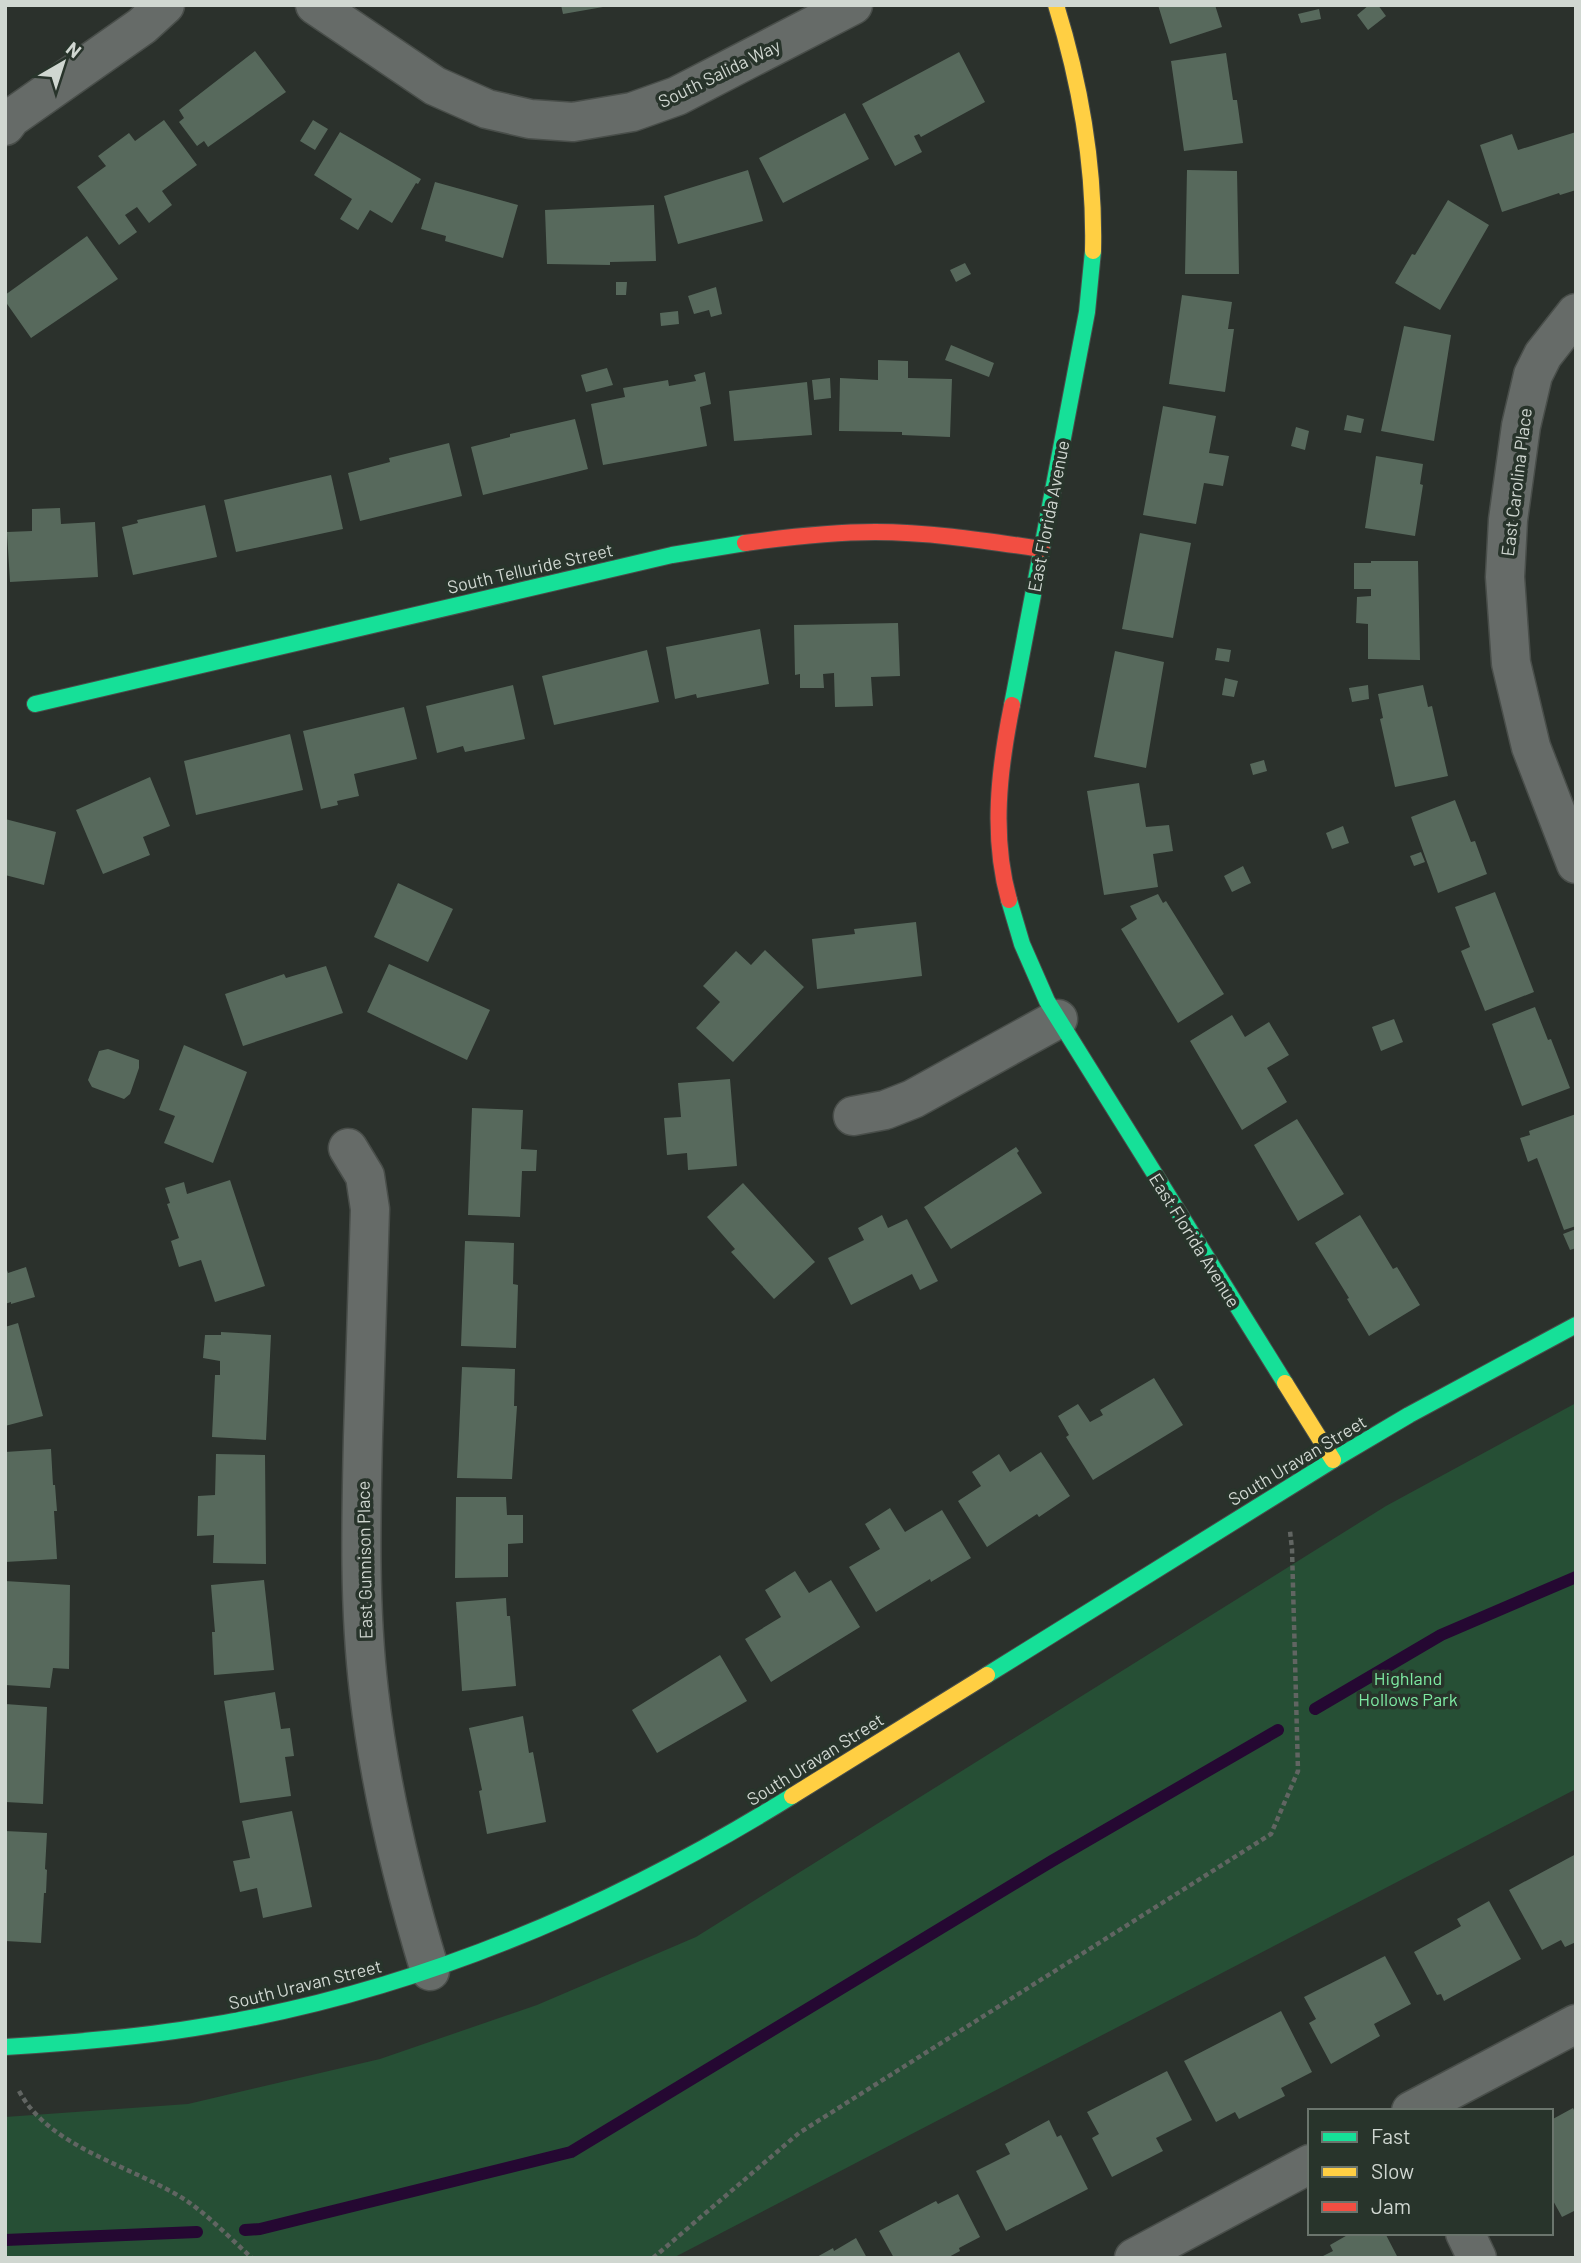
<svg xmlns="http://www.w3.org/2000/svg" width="1581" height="2263" font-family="Barlow,sans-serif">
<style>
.green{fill:#264f35}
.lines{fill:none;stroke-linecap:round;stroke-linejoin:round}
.stream{stroke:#250832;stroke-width:12}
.building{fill:#57695c}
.street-casing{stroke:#494e4a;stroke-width:41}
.fast-casing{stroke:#494e4a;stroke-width:18}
.slow-casing{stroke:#494e4a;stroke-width:18}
.jam-casing{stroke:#494e4a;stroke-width:18}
.path{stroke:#616562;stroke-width:4.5;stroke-dasharray:5 3.5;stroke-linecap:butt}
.street{stroke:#666b68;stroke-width:38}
.fast{stroke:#16e098;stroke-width:16}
.slow{stroke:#ffcf43;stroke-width:16}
.jam{stroke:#f24e42;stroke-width:16}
.labels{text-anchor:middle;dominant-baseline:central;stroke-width:7;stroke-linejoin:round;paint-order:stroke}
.street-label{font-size:18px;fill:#d0d7d1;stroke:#28342b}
.park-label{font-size:18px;fill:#7ee9a2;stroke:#28342b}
</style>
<rect width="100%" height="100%" fill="#2b312c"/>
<path class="green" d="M1576,1403v386l-903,469h-668v-141l183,-13 192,-45 157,-54 159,-68 690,-431z"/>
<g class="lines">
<path class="stream" d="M1315,1709l126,-74 135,-58
M245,2230l15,-1 311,-77 481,-291 226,-131
M5,2240l192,-8"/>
</g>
<path class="building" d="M561,5h41l1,2 -40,7z
M1158,5h57l7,22 -52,17z
M1369,5h9l8,11 -18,14 -11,-15z
M1319,9l2,10 -20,4 -3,-9z
M255,51l31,41 -78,55 -4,-6 -7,5 -18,-24 5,-4 -5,-8z
M959,52l26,50 -64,35 -2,-3 -5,2 8,16 -27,14 -33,-62z
M1226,53l7,47h4l6,43 -59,8 -13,-90z
M845,113l24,46 -86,44 -24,-45z
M164,120l33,45 -35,26 10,14 -23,18 -12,-16 -12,8 12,17 -18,13 -42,-58 29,-21 -8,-10 31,-23 6,8z
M313,120l15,9 -13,21 -15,-9z
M340,132l81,47 -3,5 -2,-1 -24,40 -22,-13 -12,20 -18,-11 12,-20 -38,-24z
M1576,132v58l-16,5 -1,-2 -57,19 -22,-67 32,-11 6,16z
M748,170l15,51 -85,23 -14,-48z
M1187,170l50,1 2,103h-54z
M435,182l83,23 -15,53 -58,-17 1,-5 -25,-7z
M1448,200l41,25 -49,85 -45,-27 17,-29 3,1z
M654,205l2,56 -46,1v3l-63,-1 -2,-54z
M87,236l31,43 -87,59 -26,-37v-6z
M965,263l6,11 -15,8 -6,-12z
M616,282h11l-1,13h-10z
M716,287l6,27 -11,3 -2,-7 -15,4 -6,-18z
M1182,295l50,7 -4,27h6l-9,63 -56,-8z
M678,311l1,13 -18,2 -1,-13z
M1404,326l47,9 -17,106 -53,-10z
M951,345l43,18 -5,14 -44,-17z
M878,360l30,1v17l44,1 -2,58 -48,-2v-3l-63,-1 1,-53 38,2z
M607,368l6,17 -27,7 -5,-17z
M705,372l6,32 -11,3 7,39 -104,19 -12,-61 34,-7 -2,-9 45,-8 1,6 27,-5 -2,-6z
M830,378l1,20 -17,2 -2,-20z
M807,382l5,53 -78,6 -5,-50z
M1163,406l53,10 -7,37 20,3 -6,30 -19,-3 -8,41 -53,-9z
M1347,415l17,4 -3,14 -17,-3z
M575,419l13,50 -105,26 -12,-48 39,-10v-3z
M1296,427l13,4 -4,19 -14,-4z
M449,443l13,53 -102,25 -12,-48 42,-11 -1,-4z
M1376,456l47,8 -3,20 3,1 -8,51 -50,-8z
M331,475l12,54 -107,23 -12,-52z
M205,505l12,52 -84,18 -11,-48 16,-4 -1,-3z
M60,508l1,16 34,-2 3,55 -88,5 -3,-50 25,-1v-22z
M1140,533l51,10 -18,95 -51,-9z
M1371,561h47l2,99 -52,-1v-35l-12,-1 1,-26 14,-1v-7h-17v-26h17z
M898,623l2,53 -29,1 2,29 -38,1 -1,-34 -11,1 1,14h-24v-14l-5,1 -1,-50z
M760,629l9,55 -72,14 -1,-4 -21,5 -9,-52z
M1217,648l14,2 -2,12 -14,-2z
M647,650l12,52 -105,23 -12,-49z
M1115,651l49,11 -18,106 -52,-11z
M1225,678l13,3 -4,16 -12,-2z
M513,685l12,54 -60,13 -2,-6 -26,7 -11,-47z
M1368,685l1,14 -17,3 -3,-14z
M1423,685l5,22 4,-1 16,70 -53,11 -15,-68 3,-1 -5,-24z
M404,707l13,52 -63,15 5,22 -22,5 1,4 -17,4 -18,-78z
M290,734l13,56 -107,25 -12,-54z
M1264,760l3,11 -14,4 -3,-11z
M150,777l20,49 -27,11 7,18 -47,19 -27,-64z
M1139,783l7,44 23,-2 4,26 -20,3 5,33 -54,8 -17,-104z
M1455,800l16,42 4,-1 12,33 -49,19 -27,-76z
M5,819l51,13 -12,53 -39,-10z
M1343,826l6,17 -17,6 -6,-16z
M1421,852l4,10 -11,4 -4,-10z
M1243,866l8,17 -19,9 -8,-16z
M398,883l55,26 -25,53 -54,-25z
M1495,892l39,100 -49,19 -24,-60 9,-4 -15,-40z
M1158,894l5,9 3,-2 58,93 -46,29 -57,-94 16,-10 -7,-13z
M916,922l6,54 -105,13 -5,-50 43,-5 -1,-5z
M765,950l39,37 -71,75 -37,-34 24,-26 -17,-16 33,-35 15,14z
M389,964l101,46 -23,50 -100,-48z
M326,966l17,47 -100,33 -18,-52 59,-20 2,4z
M1535,1007l13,33 3,-1 19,49 -48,18 -30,-82z
M1232,1015l13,22 24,-15 20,33 -22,13 20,34 -45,28 -52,-89z
M1394,1019l9,23 -22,9 -9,-24z
M184,1045l63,27 -34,91 -49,-20 11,-27 -16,-6z
M108,1049l31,11v8l-9,26 -6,5 -32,-12 -4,-7 11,-29z
M730,1079l7,87 -49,4 -1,-17 -20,2 -3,-37 17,-1 -3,-34z
M472,1108l51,2 -2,39 16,1 -1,21h-14l-2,46 -52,-2z
M1576,1114v112l-12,4 -27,-72 -9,4 -8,-24 10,-3 -1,-4z
M1297,1119l47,75 -46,27 -44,-76z
M1016,1147l3,4 -2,2 25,40 -91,56 -27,-42z
M230,1180l35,106 -50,16 -14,-42 -22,7 -8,-26 8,-3 -12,-34 3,-1 -5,-15 19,-6 3,12z
M743,1183l72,79 -41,37 -43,-47 4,-3 -28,-32z
M882,1215l6,13 19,-9 31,62 -18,9 -8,-16 -61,31 -23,-47 36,-18 -6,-12z
M1360,1215l33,54 4,-2 23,38 -51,31 -22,-37 2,-1 -34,-55z
M1576,1229v19l-6,2 -7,-16z
M465,1241l49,2 -1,41 5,1 -2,63 -55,-2z
M6,1267l2,6 18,-6 9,30 -24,7v-2l-6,2z
M18,1323l25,93 -38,10v-99z
M221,1332l50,3 -5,105 -54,-3 3,-62h5v-14l-17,-3 2,-23h16z
M462,1367l53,2 -1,37h3l-5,73 -55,-1z
M1154,1378l29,47 -90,55 -27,-43 3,-2 -11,-19 20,-12 12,18 13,-7 -3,-5z
M51,1449l2,36h2l2,26h-3l3,48 -52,3v-110z
M1041,1452l29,44 -31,21 -2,-3 -50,33 -29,-46 23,-15 -9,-14 27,-18 11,18z
M216,1454l49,1 1,109 -53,-1 1,-28 -17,1 1,-40 17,-1z
M456,1497h50l1,18h16v28l-15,1v33l-53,1z
M890,1508l15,24 37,-22 29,48 -40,24 -1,-3 -54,33 -27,-45 31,-18 -15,-25z
M795,1571l14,22 22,-13 29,47 -89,55 -26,-43 36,-22 -16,-27z
M264,1580l10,90 -60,5 -2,-43h3l-4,-47z
M5,1581l65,4 -1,84 -16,-1 -3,20 -45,-3z
M506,1598l1,18h3l6,70 -54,5 -6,-89z
M720,1655l27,46 -90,52 -25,-43z
M275,1692l6,37 9,-1 4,28 -9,1 6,39 -51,7 -16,-102z
M5,1704l42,3 -4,97 -38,-2z
M523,1716l6,37 4,-1 13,70 -59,12 -8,-43 3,-1 -13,-62z
M292,1811l20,96 -49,11 -6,-30 -17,4 -7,-31 17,-3 -8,-37z
M5,1831l42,2 -2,36 2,1 -1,23h-2l-3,50 -36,-2z
M1576,1854v88l-11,5 -4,-7 -19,10 -33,-60z
M1489,1901l32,58 -77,42 -3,-7 -4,1 -23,-43 47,-26 -4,-7z
M1385,1956l26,48 -37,20 6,12 -49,28 -22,-41 7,-4 -12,-22z
M1281,2011l31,61 -31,16 4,8 -46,23 -4,-7 -19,10 -32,-61z
M1167,2071l25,49 -36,18 7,13 -51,26 -20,-39 7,-4 -12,-22z
M1573,2108l3,6v96l-14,7 -11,-20v-77z
M1049,2120l8,17 4,-2 27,54 -82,42 -30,-60 34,-17 -5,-10z
M958,2194l22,43 -21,11 1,3 -13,7h-53l-15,-27 57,-30 2,3z
M1351,2233h34l13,25h-79l14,-7 -3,-6z
M856,2238l11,20h-52l18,-10 1,3z"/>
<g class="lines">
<g class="street-casing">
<path id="street" d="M315,5l120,81 52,23 43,10 43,3 59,-10 45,-16 176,-91
M5,126l6,-8 131,-92 23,-21
M1576,313l-33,42 -10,20 -12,51 -13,94 -3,57 6,86 20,84 45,117
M853,1116l32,-6 28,-11 145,-80
M348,1148l17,28 5,33c-2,76 -4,152 -7,228 -2,85 -4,170 6,255 11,95 33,187 61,279
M1411,2111l165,-87
M1465,2233l12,25
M1134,2258l176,-94"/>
</g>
<g class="fast-casing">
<path id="fast" d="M35,704l637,-149 73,-12
M1012,705l75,-393 6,-61
M1009,900l13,44 25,57 238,382
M987,1675l346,-215 76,-45 167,-90
M5,2047c63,-4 127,-9 189,-19 214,-33 416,-119 598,-232"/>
</g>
<g class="slow-casing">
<path id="slow" d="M1056,5c25,81 39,161 37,246
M1285,1383l48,77
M792,1796l195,-121"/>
</g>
<g class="jam-casing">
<path id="jam" d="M745,543c43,-6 86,-11 130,-11 56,0 112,9 167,17
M1009,900c-18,-64 -10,-131 3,-195"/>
</g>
<path class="path" d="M19,2091c31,58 115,75 168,110 23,16 44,38 65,57
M653,2258l146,-125 472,-299 27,-63 -6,-222 -2,-18"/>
<use href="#street" class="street"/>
<use href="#fast" class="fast"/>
<use href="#slow" class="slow"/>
<use href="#jam" class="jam"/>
</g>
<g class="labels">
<g class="street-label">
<text transform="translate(719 73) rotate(-26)">South Salida Way</text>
<text transform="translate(1516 482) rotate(-83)">East Carolina Place</text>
<text transform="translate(1048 516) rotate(-79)">East Florida Avenue</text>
<text transform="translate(530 568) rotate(-13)">South Telluride Street</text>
<text transform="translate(1195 1240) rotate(58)">East Florida Avenue</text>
<text transform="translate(1297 1460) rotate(-31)">South Uravan Street</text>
<text transform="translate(364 1560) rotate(-91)">East Gunnison Place</text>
<text transform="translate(815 1759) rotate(-32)">South Uravan Street</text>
<text transform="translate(305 1984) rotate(-14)">South Uravan Street</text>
</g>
<g class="park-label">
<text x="1408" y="1678">Highland<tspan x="1408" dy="21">Hollows Park</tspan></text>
</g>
</g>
<rect width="1581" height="2263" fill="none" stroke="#d0d7d1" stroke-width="14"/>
<rect x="1308" y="2109" width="245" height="126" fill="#28342b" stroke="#6b756d" stroke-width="2"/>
<rect x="1322" y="2132" width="35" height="10" fill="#16e098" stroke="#6b756d" stroke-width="2"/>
<text x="1371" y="2144" font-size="21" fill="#d0d7d1">Fast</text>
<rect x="1322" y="2167" width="35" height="10" fill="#ffcf43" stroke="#6b756d" stroke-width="2"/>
<text x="1371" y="2179" font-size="21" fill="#d0d7d1">Slow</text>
<rect x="1322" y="2202" width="35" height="10" fill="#f24e42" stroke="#6b756d" stroke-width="2"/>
<text x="1371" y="2214" font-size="21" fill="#d0d7d1">Jam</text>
<g transform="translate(63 63) rotate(39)" stroke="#28342b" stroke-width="5" paint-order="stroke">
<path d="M0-5L12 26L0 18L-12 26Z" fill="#d0d7d1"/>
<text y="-10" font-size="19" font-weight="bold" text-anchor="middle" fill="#d0d7d1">N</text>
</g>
</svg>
